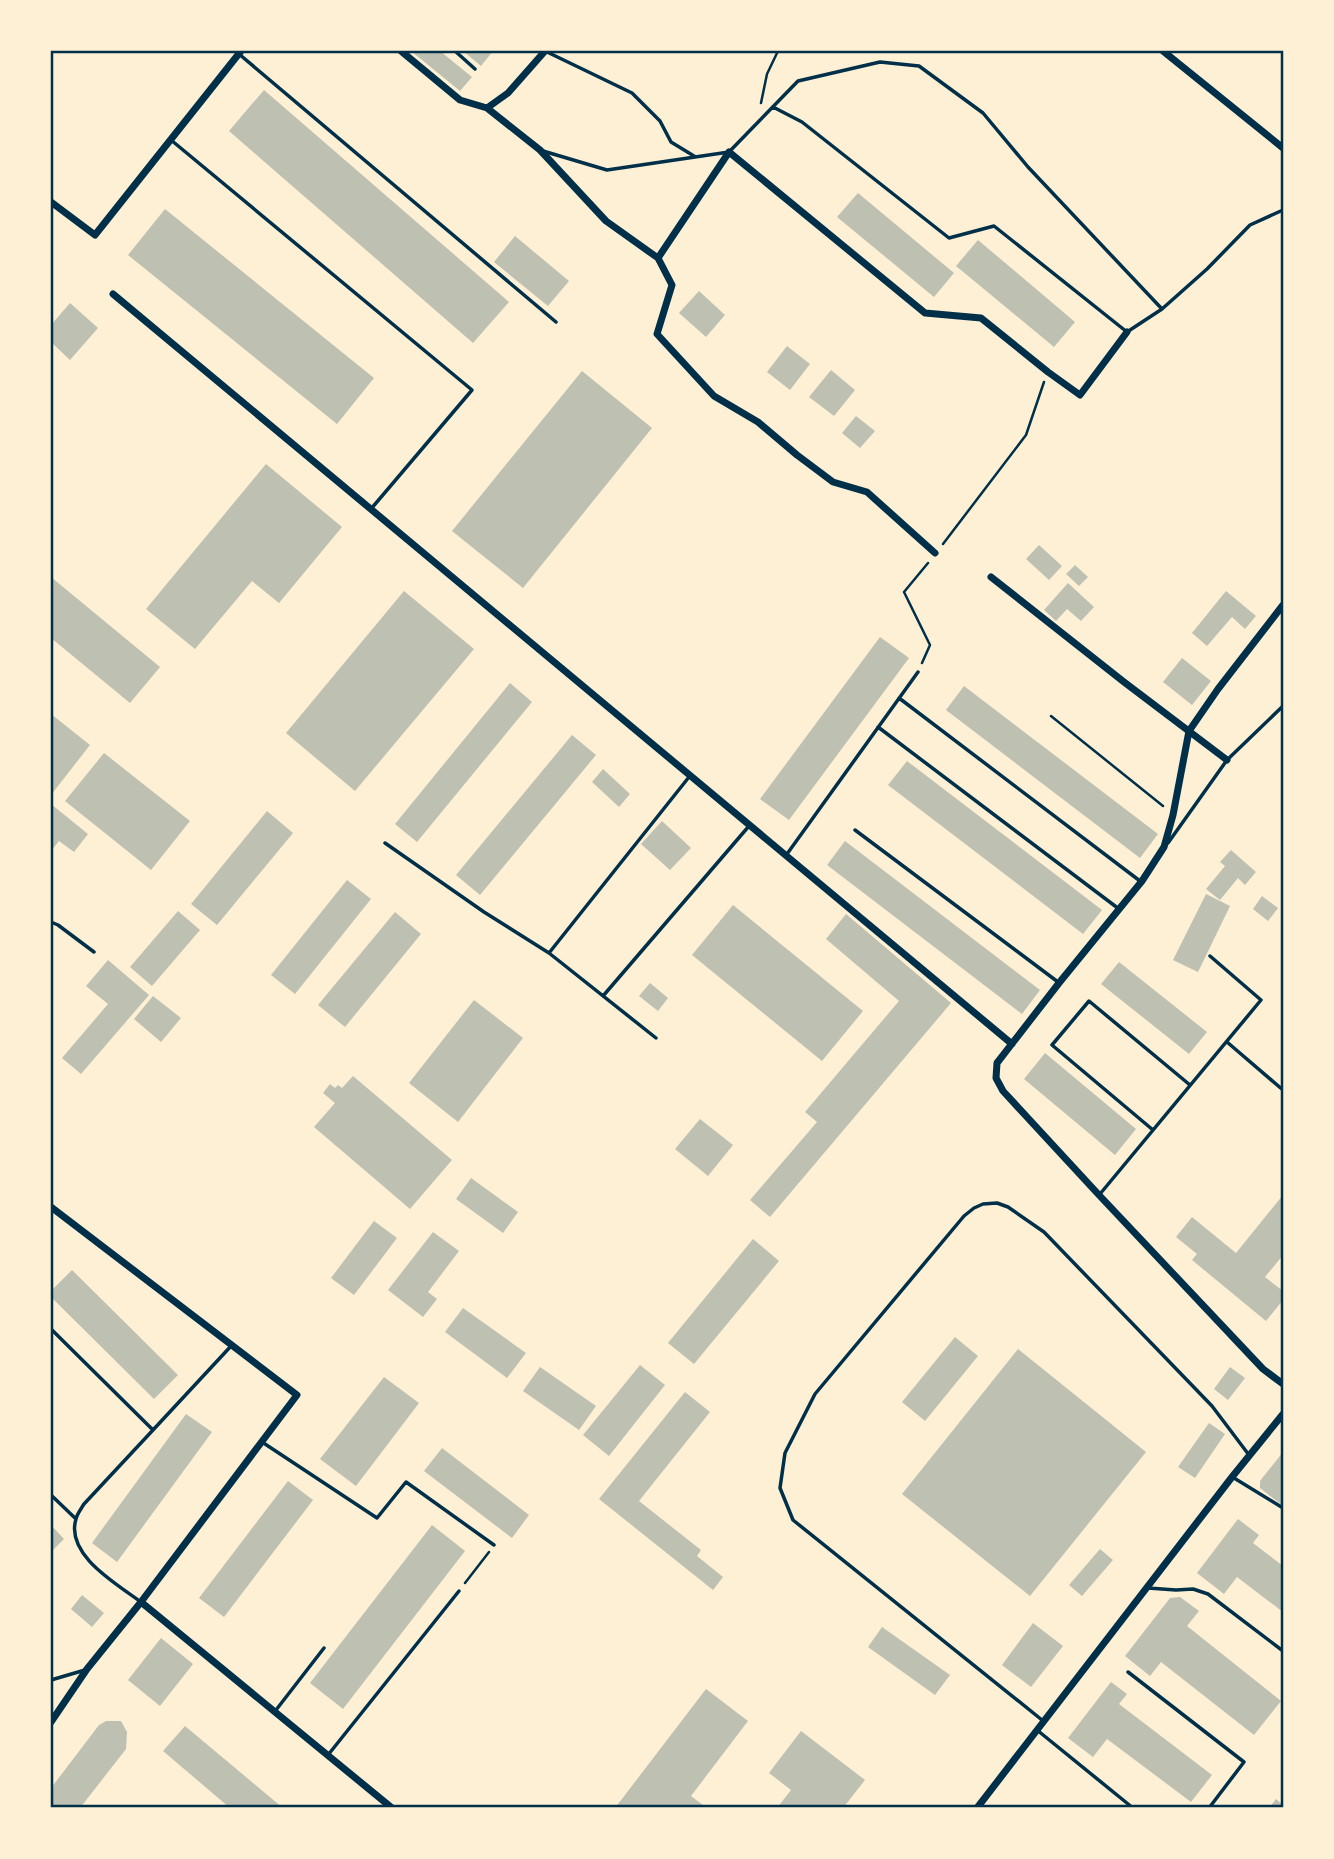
<svg xmlns="http://www.w3.org/2000/svg" width="1334" height="1859" font-family="'Sofia Sans Condensed',sans-serif">
<style>
.building{fill:#bec0b2}
.lines{fill:none;stroke-linecap:round;stroke-linejoin:round}
.path{stroke:#003049;stroke-width:2.5}
.service{stroke:#003049;stroke-width:3.5}
.minor{stroke:#003049;stroke-width:7}
.neatline{fill:none;stroke:#003049;stroke-width:2.5}
</style>
<rect width="100%" height="100%" fill="#fdf0d5"/>
<path class="building" d="M411,51h29l32,26 -12,14z
M463,51h30l-12,15z
M264,90l245,212 -36,41 -244,-212z
M858,193l96,80 -20,24 -97,-80z
M165,209l209,169 -37,46 -209,-169z
M515,236l54,45 -21,25 -54,-44z
M978,240l97,82 -21,25 -98,-81z
M699,291l26,24 -19,22 -27,-24z
M70,303l28,25 -28,32 -19,-18v-17z
M787,346l23,18 -20,26 -23,-18z
M831,370l24,20 -21,26 -25,-19z
M582,371l70,57 -129,160 -71,-57z
M856,416l19,15 -15,17 -18,-15z
M266,464l76,63 -63,76 -27,-22 -57,68 -49,-40z
M1039,545l23,21 -13,14 -23,-21z
M1075,565l13,12 -9,9 -13,-12z
M51,577l109,90 -30,36 -79,-65z
M1068,583l26,24 -13,14 -14,-12 -11,12 -12,-11z
M404,591l70,58 -119,142 -69,-58z
M1226,591l30,25 -11,13 -13,-12 -25,29 -15,-13z
M880,637l29,21 -120,162 -29,-21z
M1182,658l29,23 -19,24 -29,-23z
M510,683l22,19 -115,140 -22,-18z
M964,686l194,148 -18,24 -194,-148z
M51,714l39,31 -39,50z
M572,735l24,20 -116,140 -24,-20z
M104,753l86,68 -39,49 -86,-69z
M907,761l195,149 -19,24 -195,-149z
M603,769l27,25 -11,13 -27,-25z
M51,804l37,30 -14,18 -15,-11 -8,10z
M267,811l26,22 -76,92 -26,-21z
M662,821l29,27 -21,22 -29,-26z
M845,841l195,149 -18,24 -195,-149z
M1231,850l25,22 -11,13 -7,-7 -18,22 -14,-11 19,-23 -5,-4z
M347,880l24,19 -76,95 -24,-19z
M1206,894l24,12 -32,66 -25,-12z
M1262,896l16,12 -10,13 -15,-12z
M733,905l130,106 -41,50 -130,-106z
M178,911l22,19 -48,56 -22,-19z
M395,912l26,22 -76,93 -27,-22z
M846,914l105,89 -181,214 -20,-17 67,-78 -12,-10 94,-111 -73,-62z
M108,960l41,35 -68,79 -19,-16 46,-54 -22,-18z
M1119,962l88,70 -18,22 -88,-70z
M650,983l18,15 -10,13 -19,-15z
M153,996l28,22 -20,24 -27,-23z
M474,1000l49,38 -65,84 -49,-39z
M1045,1053l91,76 -21,26 -91,-76z
M353,1076l99,84 -42,49 -96,-82 21,-24 -12,-10 7,-9 5,4 3,-3 4,3z
M700,1119l33,26 -25,31 -33,-27z
M471,1178l47,34 -15,21 -47,-34z
M1283,1195v60l-18,22 18,14v9l-17,21 -74,-61 5,-6 -21,-17 16,-20 44,36z
M374,1221l23,17 -43,57 -23,-17z
M433,1232l26,19 -31,41 9,7 -14,18 -35,-27z
M753,1239l26,22 -85,103 -26,-21z
M72,1270l106,105 -24,24 -103,-102v-6z
M463,1308l63,45 -19,25 -62,-46z
M955,1337l23,19 -53,65 -23,-19z
M1018,1349l128,103 -116,144 -128,-102z
M640,1365l25,20 -56,71 -26,-21z
M540,1367l56,39 -17,24 -56,-39z
M1230,1367l15,11 -17,22 -14,-11z
M384,1377l35,26 -63,83 -36,-27z
M685,1392l25,20 -71,89 62,49 -4,6 26,21 -10,13 -114,-91z
M186,1414l26,18 -95,130 -25,-19z
M1209,1423l16,11 -30,44 -17,-11z
M442,1448l87,67 -17,23 -88,-67z
M1283,1452v54l-23,-18v-7z
M288,1481l25,19 -89,117 -25,-19z
M1238,1519l21,16 -6,8 30,23v46l-46,-35 -13,17 -27,-21z
M51,1525l13,14 -13,13z
M432,1525l33,26 -122,158 -33,-26z
M1100,1549l13,11 -31,36 -13,-11z
M82,1595l22,18 -12,14 -21,-18z
M1180,1597l19,14 -12,15 94,75 -27,34 -93,-73 -11,14 -25,-20 45,-58z
M1033,1623l30,23 -32,41 -29,-22z
M882,1627l68,48 -15,20 -67,-48z
M161,1638l32,26 -33,42 -32,-26z
M1111,1682l16,12 -8,10 93,71 -21,27 -84,-63 -14,18 -25,-19z
M706,1689l42,32 -57,75 16,12h-92z
M106,1721h15l6,11 -1,17 -46,59h-29v-20l48,-63z
M185,1726l98,82h-53l-67,-57z
M801,1731l64,49 -22,28h-66l14,-18 -22,-17z
M1276,1799l7,6v3h-14z"/>
<g class="lines">
<path class="path" d="M761,103l6,-29 11,-23
M943,544l83,-109 18,-53
M922,663l8,-18 -26,-53 24,-29
M1051,716l112,90
M465,1583l24,-31"/>
<path class="service" d="M455,51l20,18
M545,51l87,42 28,28 11,21 23,14
M239,54l317,268
M773,107l29,15 147,116 45,-12 133,106 35,-23 45,-40 43,-44 33,-15
M171,140l301,250 -101,119
M543,151l64,19 122,-18 69,-71 82,-19 39,4 64,47 45,54 134,142
M899,698l241,183
M878,727l241,182
M855,830l203,152
M385,843l99,69 65,41 107,85
M1168,843l59,-83 56,-54
M787,854l131,-182
M51,922l7,3 36,27
M549,953l140,-176
M603,996l146,-170
M1227,1042l56,48
M1153,1130l-101,-85 37,-44 101,84
M1100,1194l161,-194 -51,-44
M51,1329l102,101 -69,74c-3,5 -7,10 -8,15 -11,36 41,65 65,83
M153,1430l79,-85
M262,1442l115,76 29,-36 88,63
M1234,1478l49,30
M51,1495l25,24
M1148,1588l28,2 17,-1 15,5 75,57
M1128,1672l116,90 -35,46
M51,1680l34,-10
M276,1710l48,-62
M1042,1720l-249,-200 -13,-32 5,-35 30,-59 149,-178 10,-8 9,-4 14,-1 11,4 36,25 168,174 37,49
M1037,1730l96,78
M328,1755l131,-164"/>
<path class="minor" d="M401,51l59,49 27,8 53,42 66,71 52,37 14,27 -15,49 57,62 44,26 39,33 36,27 34,10 68,61
M1163,51l120,97
M487,108l21,-15 37,-42
M51,202l44,33 146,-184
M658,258l71,-106 196,161 56,5 67,54 32,23 47,-63
M113,294l899,750
M991,577l133,105 103,78
M1283,605l-65,84 -29,42 -16,84 -9,32 -22,34 -83,102 -62,80 -1,15 7,13 96,104 164,174 20,15
M51,1207l246,188 -156,207 251,206
M51,1722l36,-53 54,-67
M977,1808l255,-331 51,-63"/>
</g>
<rect width="1334" height="1859" fill="none" stroke="#fdf0d5" stroke-width="105"/>
<rect x="52" y="52" width="1230" height="1754" class="neatline"/>
</svg>
